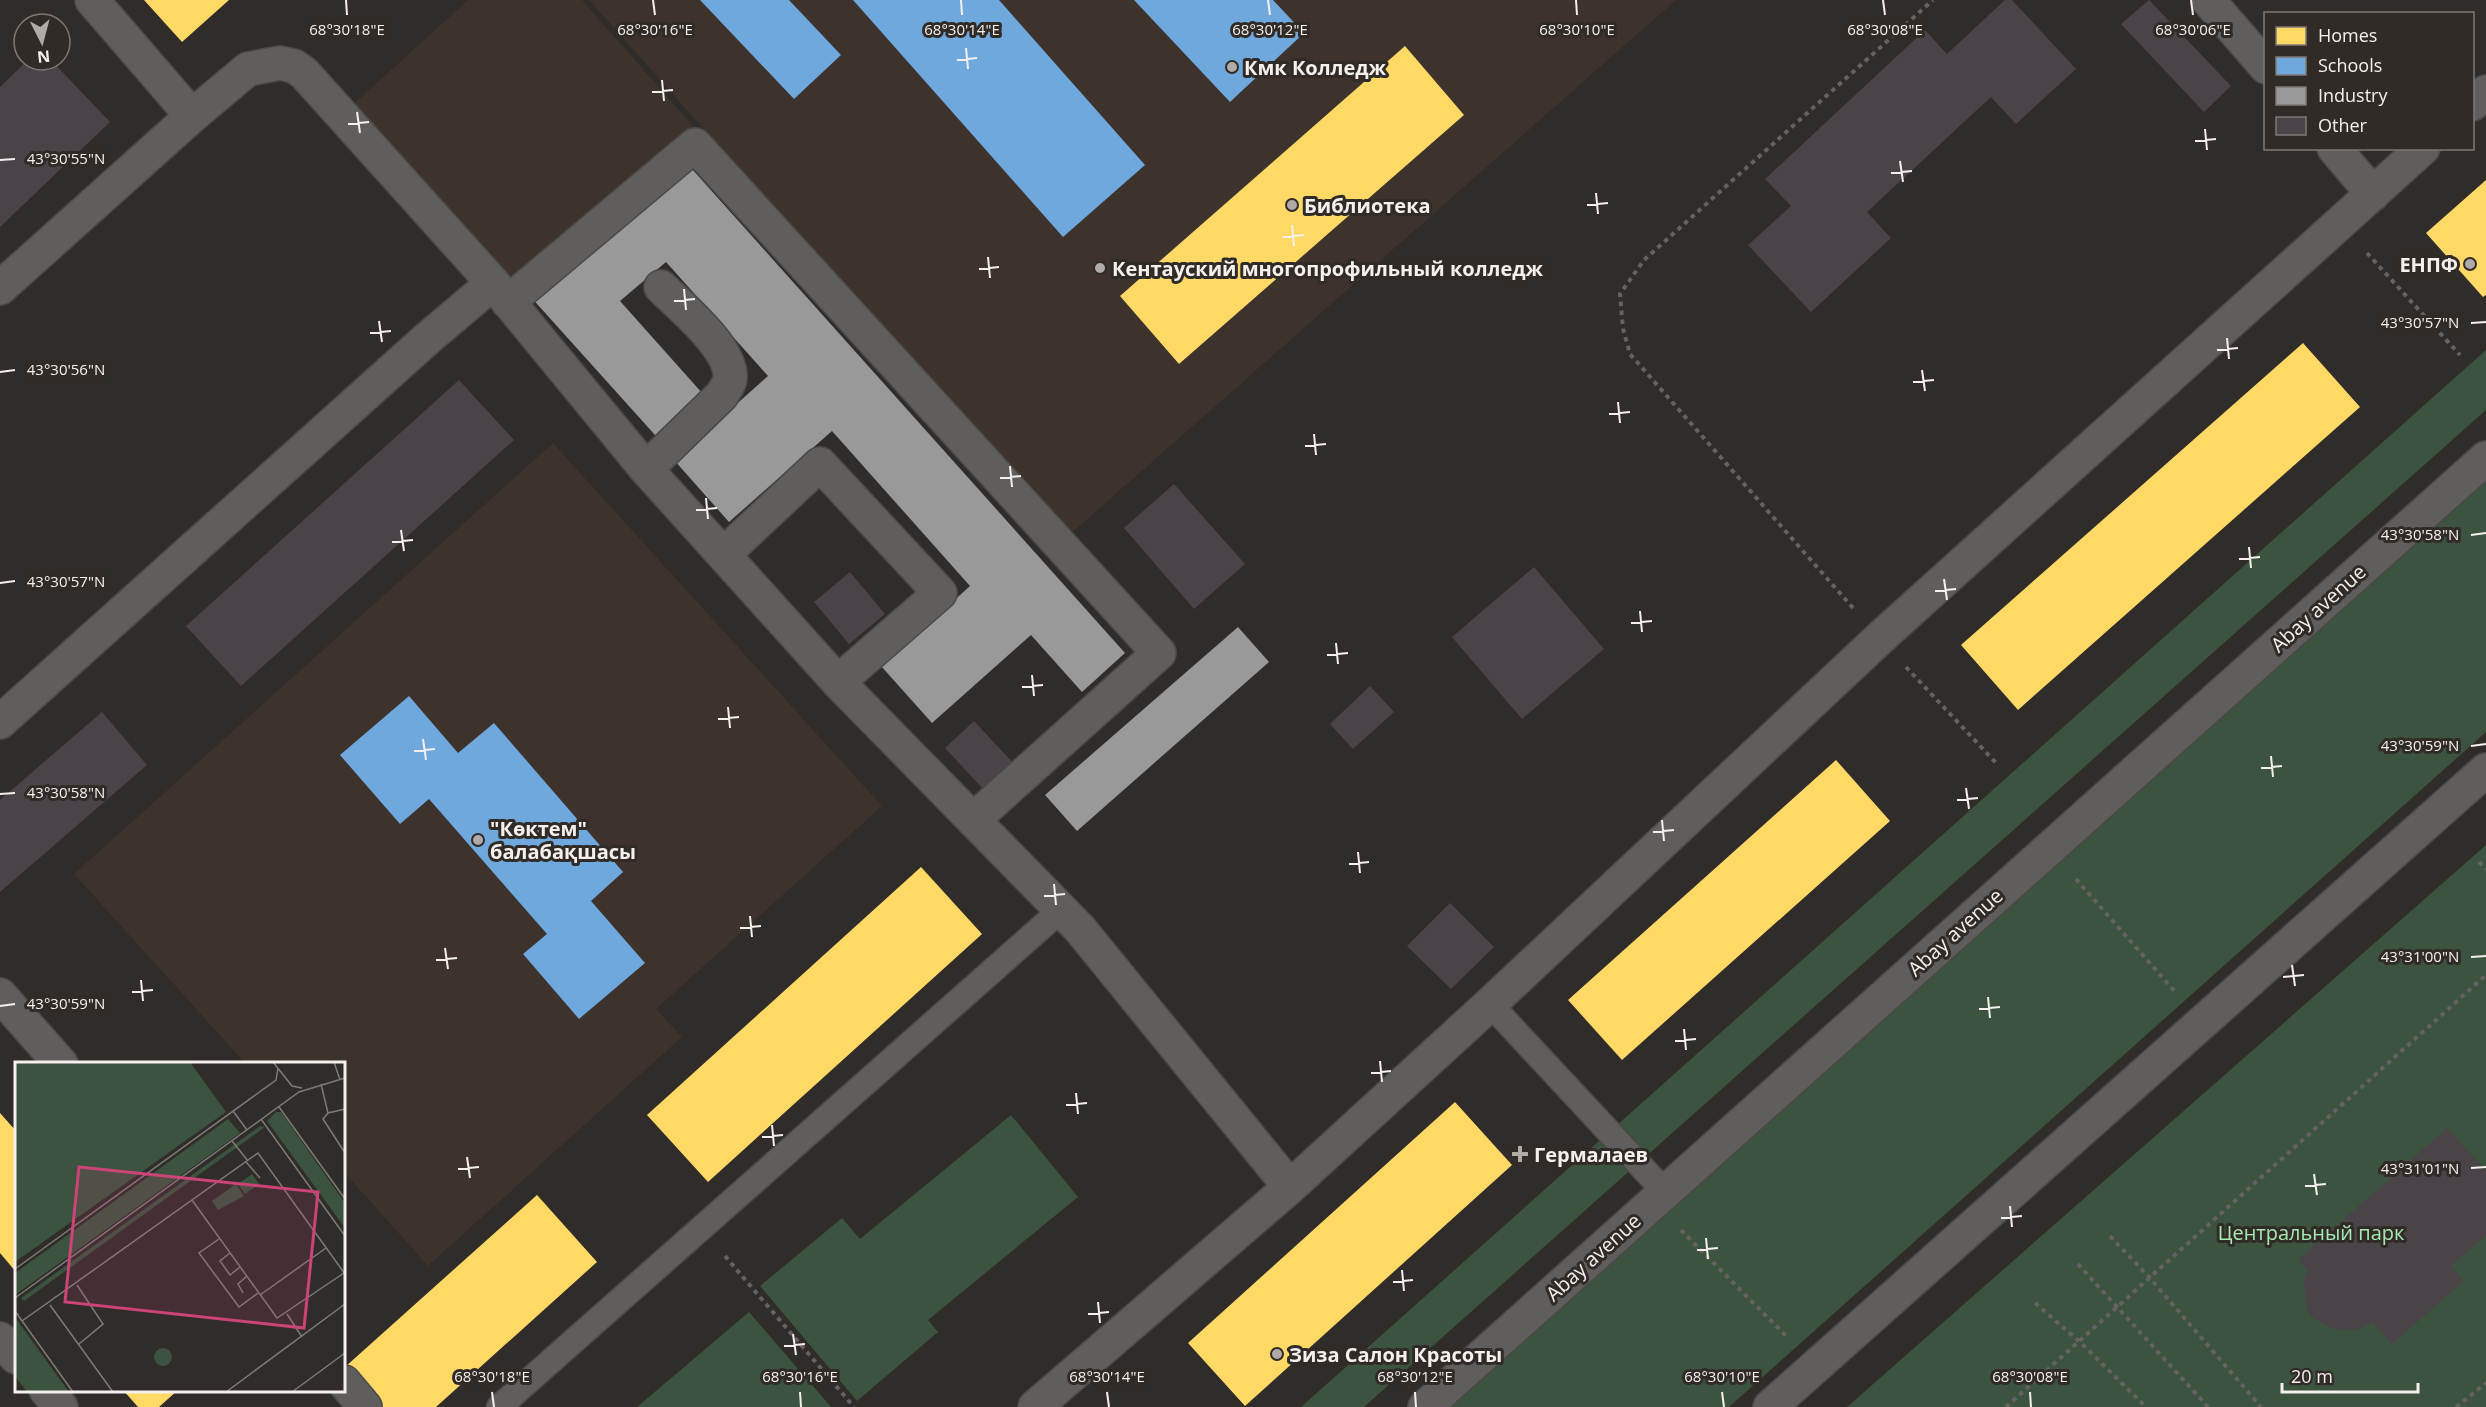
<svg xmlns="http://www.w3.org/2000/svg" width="2486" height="1407" font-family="'Open Sans',sans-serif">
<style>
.built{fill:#3d322c}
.green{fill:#3c533f}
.homes{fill:#ffd966}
.schools{fill:#6fa8dc}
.industry{fill:#999}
.building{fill:#4a4449}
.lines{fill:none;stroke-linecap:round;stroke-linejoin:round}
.lane-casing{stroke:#4b4947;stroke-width:27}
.street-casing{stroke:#4b4947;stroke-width:36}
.path{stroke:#656261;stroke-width:4;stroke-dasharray:4.5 4.5;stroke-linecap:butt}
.lane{stroke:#605e5c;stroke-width:24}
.street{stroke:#605e5c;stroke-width:33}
.ticks{fill:none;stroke:#f5f0ee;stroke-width:2}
.poi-dot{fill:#b0aba9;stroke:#312b27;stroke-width:2}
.labels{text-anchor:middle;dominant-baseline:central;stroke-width:6;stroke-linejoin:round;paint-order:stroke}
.poi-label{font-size:20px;font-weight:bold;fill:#f5f0ee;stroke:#312b27;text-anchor:start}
.street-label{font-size:20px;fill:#f5f0ee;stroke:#312b27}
.park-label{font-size:20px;fill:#a5e8b1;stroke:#312b27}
.inset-road{fill:none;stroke:#7e7a78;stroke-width:1.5}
.view{fill:#cc4378;fill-opacity:0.15;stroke:#cc4378;stroke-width:3}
.inset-edge{fill:none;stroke:#f5f0ee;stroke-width:3}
.ticks-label{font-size:15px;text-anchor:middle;fill:#f5f0ee;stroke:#312b27;stroke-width:6;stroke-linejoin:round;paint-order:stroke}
</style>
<rect width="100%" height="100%" fill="#2f2c29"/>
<path class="built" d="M468,0h114l111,126 -181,160 -164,-177z
M589,0h1087l-609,537z
M553,443l329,363 -226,203 26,28 -254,229 -84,-94v-108l-99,-1 -171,-189z"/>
<path class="green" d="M2486,350v60l-1122,997h-63z
M2486,458v274l-757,675h-304z
M2486,845v562h-639z
M1011,1115l67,82 -150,123 10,12 -81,69 -97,-115 82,-68 18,21z
M749,1312l82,95h-194z"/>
<path class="homes" d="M144,0h85l-47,42z
M1405,46l59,69 -285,249 -59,-68z
M2486,180v115l-3,2 -57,-64z
M2303,343l57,64 -342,303 -57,-65z
M1836,760l54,61 -268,239 -54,-60z
M921,867l61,67 -274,248 -61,-67z
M1455,1102l57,63 -267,241 -57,-63z
M0,1113l16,18v141l-16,-19z
M537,1195l60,67 -161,145h-54l-37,-40z
M123,1390h55l-19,17h-21z"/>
<path class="schools" d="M700,0h89l52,55 -47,44z
M853,0h146l146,165 -82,72z
M1134,0h139l31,33 -74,69z
M409,696l49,57 36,-30 129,149 -32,29 54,62 -66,56 -56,-65 24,-20 -118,-135 -29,25 -60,-69z"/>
<path class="industry" d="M683,159l442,494 -43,39 -51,-57 -99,88 -51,-57 89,-80 -138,-155 -103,91 -55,-62 94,-84 -102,-114 -46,39 91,102 -47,42 -135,-150z
M1238,627l31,35 -192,169 -32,-36z"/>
<path class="building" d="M2005,0h7l64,69 -60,55 -25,-27 -124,115 24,26 -80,74 -63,-67 43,-39 -26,-27 160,-149 22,24z
M2149,0l82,86 -27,26 -83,-88z
M28,60h23l59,62 -110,105v-140z
M459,380l55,60 -273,246 -55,-60z
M1174,484l71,80 -51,45 -70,-81z
M1534,567l70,82 -82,70 -70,-82z
M850,572l35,42 -36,30 -35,-42z
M1370,686l24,26 -41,37 -23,-25z
M102,712l45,53 -147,127v-92z
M974,721l40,43 -29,27 -40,-43z
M1450,903l44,44 -43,42 -44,-43z
M2447,1128l39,43v64l-35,31 13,15 -72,63 -19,-21 -17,7 -22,-1 -21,-11 -6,-9 -3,-26 3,-13 -9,-10z"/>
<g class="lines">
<g class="lane-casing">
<path id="lane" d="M1490,1004l175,188
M499,1407l562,-497"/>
</g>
<g class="street-casing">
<path id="street" d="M92,0l100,116
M2208,0l58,67
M2472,104l14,-12
M2334,148l39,46
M0,288l192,-172 56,-47 32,-6 14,3 10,7 189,210 153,186 192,213 242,247 210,258
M508,302l187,-157 464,508 -186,167
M646,469l76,-74c2,-5 8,-11 8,-16 3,-30 -49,-72 -69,-92
M724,554l96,-90 120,129 -102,89
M0,722l428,-384 65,-55
M0,995l61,69
M0,1339l16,18
M344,1382l21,25
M46,1390l15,17
M1035,1407l255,-220 200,-183 390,-366 543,-490
M1425,1407l1061,-949
M1770,1407l716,-637"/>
</g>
<path class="path" d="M2367,253l93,102
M1853,608l-223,-254 -7,-25 -3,-35 24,-34 289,-260
M1906,667l92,98
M2479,862l7,7
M2076,879l100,114
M1681,1230l107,108
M2110,1236l39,41 112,130
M725,1256l129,151
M2078,1264l130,143
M2035,1303l45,39 66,65
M2006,1407l480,-432
M2456,1407l30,-24"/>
<use href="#lane" class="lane"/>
<use href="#street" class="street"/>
</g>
<path class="ticks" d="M346,0l1,15M653,0l2,15M961,0l1,15M1268,0l2,15M1576,0l1,15M1883,0l2,15M2191,0l2,15M966,48l2,21M957,60l20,-2M662,80l2,21M652,92l21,-2M357,112l3,21M348,124l21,-2M2205,129l2,21M2195,141l21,-2M0,160l15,-1M1900,161l3,21M1891,173l21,-2M1596,193l2,21M1587,205l21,-2M1292,225l2,21M1283,237l21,-2M988,257l2,21M979,269l20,-2M684,289l2,21M674,301l21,-2M379,321l3,21M2471,323l15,-1M370,333l21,-2M2227,338l2,21M2217,350l21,-2M1922,370l3,21M0,372l15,-2M1913,382l21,-2M1618,402l2,21M1609,414l21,-2M1314,434l2,21M1305,446l21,-2M1010,466l2,21M1000,478l21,-2M706,498l2,21M696,510l21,-2M401,530l3,21M2471,535l15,-2M392,542l21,-2M2249,547l2,21M2239,559l21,-2M1944,579l3,21M0,583l15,-2M1935,591l21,-2M1640,611l2,21M1631,623l21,-2M1336,643l2,21M1327,655l21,-2M1032,675l2,21M1022,687l21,-2M728,707l2,21M718,719l21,-2M423,739l3,21M2471,746l15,-2M414,751l21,-2M2271,756l2,21M2261,768l21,-2M1966,788l3,21M0,794l15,-1M1957,800l21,-2M1662,820l2,21M1653,832l21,-2M1358,852l2,21M1349,864l20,-2M1054,884l2,21M1044,896l21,-2M750,916l2,21M740,928l21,-2M445,948l3,21M2471,957l15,-1M436,960l21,-2M2292,965l3,21M2283,977l21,-2M141,980l2,21M132,992l21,-2M1988,997l2,21M0,1006l15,-2M1979,1009l21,-2M1684,1029l2,21M1675,1041l21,-2M1380,1061l2,21M1371,1073l20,-2M1076,1093l2,21M1066,1105l21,-2M772,1125l2,21M762,1137l21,-2M467,1157l3,21M2471,1168l15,-1M458,1169l21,-2M2314,1174l3,21M2305,1186l21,-2M2010,1206l2,21M2001,1218l21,-2M1706,1238l2,21M1697,1250l21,-2M1402,1270l2,21M1393,1282l20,-2M1098,1302l2,21M1088,1314l21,-2M793,1334l3,21M784,1346l21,-2M492,1392l2,15M800,1392l1,15M1107,1392l2,15M1415,1392l1,15M1722,1392l2,15M2030,1392l1,15"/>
<g class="poi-dot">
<circle cx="1232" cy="67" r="6"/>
<circle cx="1292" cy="205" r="6"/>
<circle cx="2470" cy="264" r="6"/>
<circle cx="1100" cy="268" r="6"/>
<circle cx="478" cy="840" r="6"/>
<path d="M1517 1145h6v6h6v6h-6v6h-6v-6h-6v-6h6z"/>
<circle cx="1277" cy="1354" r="6"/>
</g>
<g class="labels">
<g class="poi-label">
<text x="1244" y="67">Кмк Колледж</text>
<text x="1304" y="205">Библиотека</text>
<text x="2458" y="264" text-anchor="end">ЕНПФ</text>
<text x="1112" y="268">Кентауский многопрофильный колледж</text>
<text x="490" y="828">"Көктем"<tspan x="490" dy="23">балабақшасы</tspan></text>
<text x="1534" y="1154">Гермалаев</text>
<text x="1289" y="1354">Зиза Салон Красоты</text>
</g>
<g class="street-label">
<text transform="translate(2318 608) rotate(-42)">Abay avenue</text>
<text transform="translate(1955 932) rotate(-42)">Abay avenue</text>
<text transform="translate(1593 1257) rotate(-42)">Abay avenue</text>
</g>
<g class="park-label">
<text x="2311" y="1232">Центральный парк</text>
</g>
</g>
<g transform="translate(15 1062)">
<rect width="330" height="330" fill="#2f2c29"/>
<path d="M0,0h175l36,50 -211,150zM261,50h5l64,91v25l-78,-107zM213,57l12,14 -225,162v-22zM245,64l5,1 -241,174 -3,-3zM237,112l7,10 -14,10 -7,-10zM221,122l8,12 -26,14 -6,-9zM0,255l54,75h-42l-12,-16zM139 295a9 9 0 1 1 18 0a9 9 0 1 1-18 0Z" fill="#3c533f"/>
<path class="inset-road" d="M258,0l19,24 10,2M319,0l6,18M306,22l7,29M264,45l66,92M330,47l-17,4 -5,6 22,34M218,49l14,19M246,57l84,117M217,79l16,20M231,100l14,16M177,138l85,118 67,-45M204,177l-20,14 40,54 19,-14M215,191l-10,8 10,14 10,-8M0,207l261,-189 2,-12M62,223l26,39 -24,20M228,231l-5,-9 9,-8M245,233l66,-47M0,236l284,-206 46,-14M35,243l63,87M0,249l58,81M272,252l15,23M7,259l236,-168 87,121M211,330l119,-88M277,330l53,-39"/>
<path class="view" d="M64,105l239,25 -14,136 -239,-26z"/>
<rect width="330" height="330" class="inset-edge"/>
</g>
<g class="ticks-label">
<text x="347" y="35">68°30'18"E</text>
<text x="655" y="35">68°30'16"E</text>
<text x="962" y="35">68°30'14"E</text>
<text x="1270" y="35">68°30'12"E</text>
<text x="1577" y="35">68°30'10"E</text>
<text x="1885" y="35">68°30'08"E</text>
<text x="2193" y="35">68°30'06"E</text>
<text x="66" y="164">43°30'55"N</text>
<text x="2420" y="328">43°30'57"N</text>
<text x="66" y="375">43°30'56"N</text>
<text x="2420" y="540">43°30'58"N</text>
<text x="66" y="587">43°30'57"N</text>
<text x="2420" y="751">43°30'59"N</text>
<text x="66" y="798">43°30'58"N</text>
<text x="2420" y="962">43°31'00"N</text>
<text x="66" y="1009">43°30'59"N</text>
<text x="2420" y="1174">43°31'01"N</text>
<text x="492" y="1382">68°30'18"E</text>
<text x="800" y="1382">68°30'16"E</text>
<text x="1107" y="1382">68°30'14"E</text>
<text x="1415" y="1382">68°30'12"E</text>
<text x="1722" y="1382">68°30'10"E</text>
<text x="2030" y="1382">68°30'08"E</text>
</g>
<rect x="2264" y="12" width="210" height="138" fill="#312b27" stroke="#7f7a77" stroke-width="1.5"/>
<rect x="2276" y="27" width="30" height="18" fill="#ffd966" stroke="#7f7a77" stroke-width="1.5"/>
<text x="2318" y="42" font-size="18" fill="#f5f0ee">Homes</text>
<rect x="2276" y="57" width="30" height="18" fill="#6fa8dc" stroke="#7f7a77" stroke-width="1.5"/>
<text x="2318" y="72" font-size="18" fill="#f5f0ee">Schools</text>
<rect x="2276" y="87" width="30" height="18" fill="#999999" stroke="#7f7a77" stroke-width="1.5"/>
<text x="2318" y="102" font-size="18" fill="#f5f0ee">Industry</text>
<rect x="2276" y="117" width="30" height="18" fill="#4a4449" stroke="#7f7a77" stroke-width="1.5"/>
<text x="2318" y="132" font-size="18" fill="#f5f0ee">Other</text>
<g transform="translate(42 42) rotate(174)"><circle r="28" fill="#312b27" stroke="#7f7a77" stroke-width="1.5"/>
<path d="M0-4.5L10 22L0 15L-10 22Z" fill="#b0aba9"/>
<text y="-9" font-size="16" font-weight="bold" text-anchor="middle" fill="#f5f0ee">N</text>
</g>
<path d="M2282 1383v9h136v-9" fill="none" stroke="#f5f0ee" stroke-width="3"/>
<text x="2291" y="1383" font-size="18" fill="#f5f0ee" stroke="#312b27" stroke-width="4.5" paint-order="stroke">20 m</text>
</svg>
